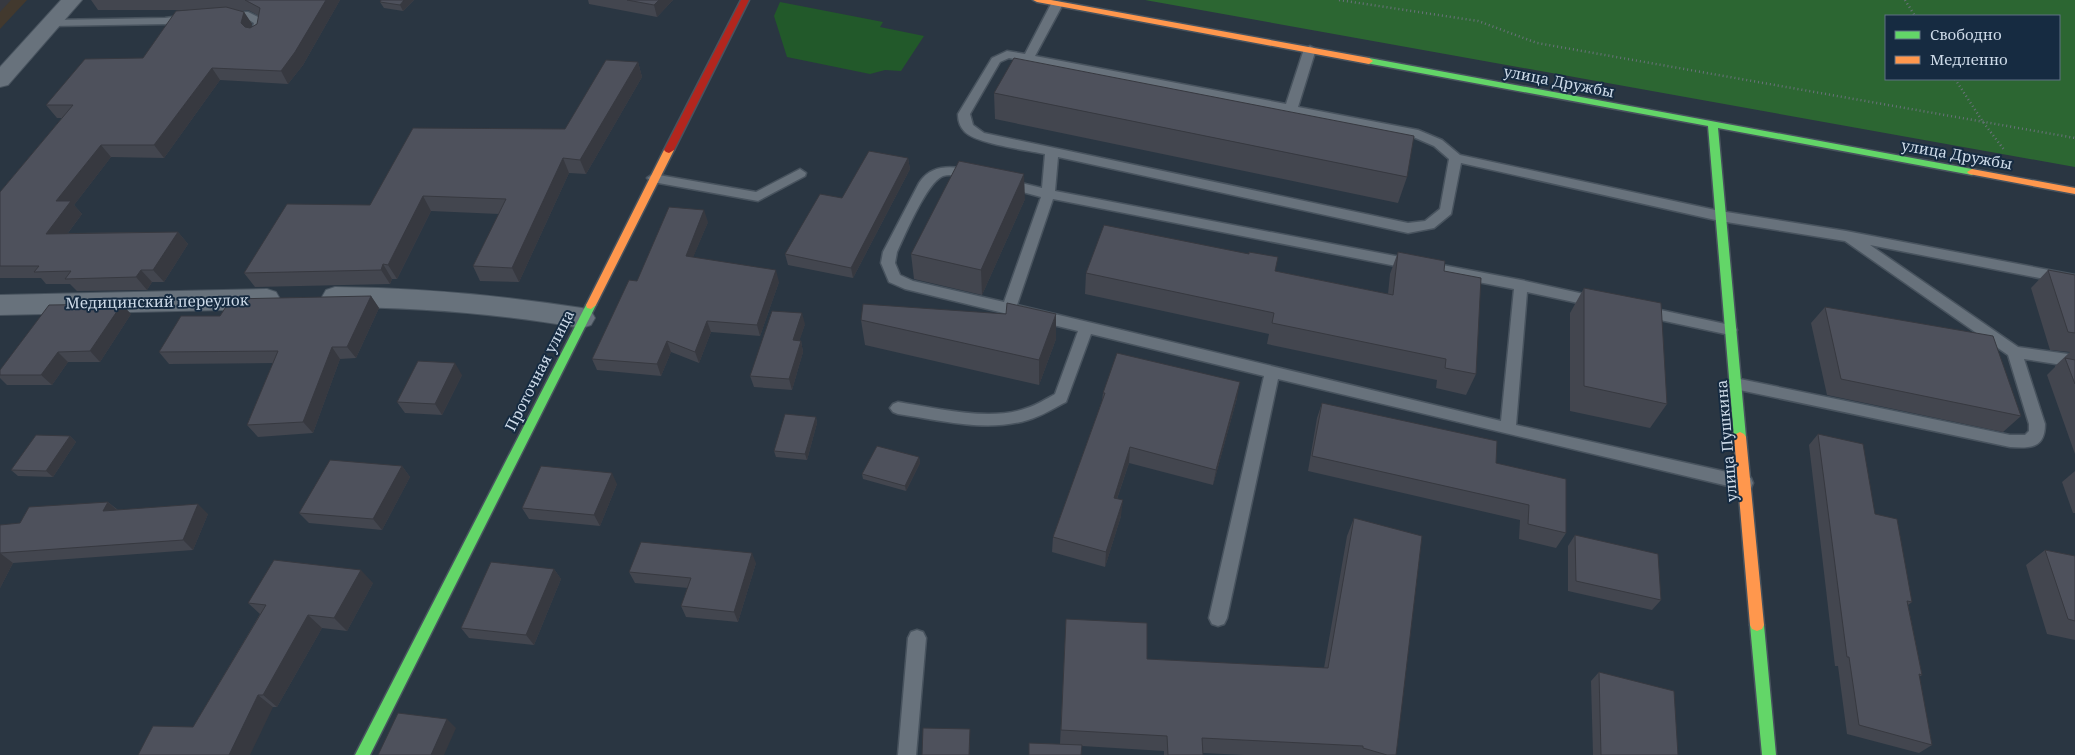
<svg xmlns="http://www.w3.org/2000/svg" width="2075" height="755" font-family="'Noto Serif',serif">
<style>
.industrial{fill:#42392e}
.green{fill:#22592a}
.forest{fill:#2c6632;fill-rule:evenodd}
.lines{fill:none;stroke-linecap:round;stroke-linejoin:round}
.lane-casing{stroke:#48535e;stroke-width:3}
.street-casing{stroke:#48535e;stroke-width:2}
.fast-casing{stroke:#48535e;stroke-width:3}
.slow-casing{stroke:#48535e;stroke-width:3}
.jam-casing{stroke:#48535e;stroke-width:3}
.path{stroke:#69727a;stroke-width:2.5;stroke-dasharray:1 3;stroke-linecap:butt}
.lane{fill:#68727c;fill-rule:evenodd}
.street{fill:#68727c;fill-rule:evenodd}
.fast{fill:#63d668;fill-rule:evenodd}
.slow{fill:#ff974d;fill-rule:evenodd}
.jam{fill:#b3261e;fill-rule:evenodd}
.wall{fill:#43464f;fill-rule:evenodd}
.shaded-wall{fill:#373940}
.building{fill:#4e515c;stroke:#373940}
.labels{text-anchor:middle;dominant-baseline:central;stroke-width:4;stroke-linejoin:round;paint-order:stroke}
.street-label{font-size:15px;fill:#cddae8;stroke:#162b41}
</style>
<rect width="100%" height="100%" fill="#2a3642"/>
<path class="industrial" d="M0,0h27l-27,29z"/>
<path class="green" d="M780,2l103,20 -3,5 44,9 -23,35 -16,-1 -15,4 -83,-17 -13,-41z"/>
<path class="forest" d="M1145,0h930v167zM1886,16h173v63h-173z"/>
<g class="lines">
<g class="lane-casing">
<path id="lane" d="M1057,1l6,3 -28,52 251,48 18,-55 6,-3 6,3 -18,58 120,23 24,10 18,15 260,56 126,20 229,44v10l-205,-40 148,102 57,8v12l-51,-8 21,65c0,25 -15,24 -35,23l-280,-59 -3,-4 3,-4 5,-2 275,57h15l4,-4v-7l-21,-69 -163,-114 -125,-20 -259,-58 -10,51 -17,14 -26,5 -350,-76 -3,34 466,89 81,18 2,4 -2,4 -5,1 -70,-15 -11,133 229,51 6,2 2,5 -2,5 -6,2 -467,-111 -51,239 -3,6 -6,2 -6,-2 -3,-6 55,-242 -173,-42 -25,68c-12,6 -24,14 -38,18 -42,13 -88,0 -130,-6l-5,-2 -3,-4 3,-4 5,-2c38,6 93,20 129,6 10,-3 19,-9 28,-14l23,-63 -173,-42 -16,-7 -8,-19 2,-11 36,-69c13,-21 38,-17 59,-11l1,3 -1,3c-12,3 -23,-6 -35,-2 -16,6 -38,59 -46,76l-2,11 5,12 13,6 91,21 37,-105 -41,-11 -1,-3 6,-4 37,9 3,-34c-18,-4 -68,-10 -80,-22 -5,-5 -7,-11 -7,-18l34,-56 15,-7 18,3 26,-50zM1009,58l402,78 23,10 15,13 -9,50 -15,12 -17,2 -424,-90 -11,-8 -3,-11 30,-52zM1053,199l461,90 -13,132 -484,-116z
M227,12h21l16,8 2,2 -5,16 -4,1 -6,-3 3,-13 -8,-5 -23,-1 -2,-2z
M189,15l4,1 2,2 -2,2 -28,4 -114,2 -6,-3 6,-3 114,-2z
M800,169l6,4 -1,3 -47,25 -105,-19 -6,-4 6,-4 103,18z
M1642,306l88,19 5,1 2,4 -2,4 -5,1 -93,-20 -2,-4 2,-4z
M917,630l6,2 3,6 -10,117h-18l10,-117 3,-6z"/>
</g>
<g class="street-casing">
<path id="street" d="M61,0h21l-74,85 -8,2v-20z
M335,287c83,1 165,8 247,21l9,3 4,7 -4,7 -9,3c-82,-14 -164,-21 -247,-21l-9,-3 -4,-7 4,-7z
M267,289l9,3 4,7 -4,7 -9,3 -267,6v-20z"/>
</g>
<g class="fast-casing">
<path id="fast" d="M1369,58l603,111 5,3 -5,3 -254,-47 28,309 -2,3h-8l-2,-3 -26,-311 -342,-63 -1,-2z
M591,301l5,4 -226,450h-15l231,-450z
M1757,619l5,2 2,4 12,130h-14l-12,-130 2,-4z"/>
</g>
<g class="slow-casing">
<path id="slow" d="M1033,0h18l318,58 4,3 -4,3 -332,-62z
M669,147l5,3 -78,155 -5,4 -4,-1 -1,-3 78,-155z
M1972,169l103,19v6l-106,-20 -2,-2z
M1740,432l4,2 2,3 18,188 -2,4 -5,2 -5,-2 -2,-4 -16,-188 2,-3z"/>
</g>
<g class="jam-casing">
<path id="jam" d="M741,0h8l-75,150 -5,3 -3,-1 -2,-2z"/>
</g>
<path class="path" d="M1339,0l139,21 59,22 538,95
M1905,0l10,16
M1955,79l28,43 22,29"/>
<use href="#lane" class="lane"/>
<use href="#street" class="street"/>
<use href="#fast" class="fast"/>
<use href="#slow" class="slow"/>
<use href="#jam" class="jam"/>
</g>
<path class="wall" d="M91,0h249l-37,65 -15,19 -68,-4 -56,78 -53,-1 -37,48 8,9 -14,19 110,-1 10,12 -24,38h-12l-5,8 -70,1 -7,-7h-24l-5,-6h-41v-86l62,-74h-5l-11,-13 97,-47 46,-48h-91zM248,10l11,6 -2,8 -6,4 1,-4 -8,-12 -4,-1z
M381,0h33l-11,11 -19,-3 -4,-6z
M588,0h85l-16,17 -68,-13z
M638,62l4,15 -56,97 -17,-1 -50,109 -39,-1 -7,-15 26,-52 -68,-3 -34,68h-5l-2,5 -135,3 -11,-14 126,-68 195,-76z
M994,93l413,84 -9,26 -403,-84z
M908,158l2,11 -57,109 -65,-13 -3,-11z
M1025,199l-43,96 -68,-16 -3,-25z
M708,222l-15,35 86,25 -19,54 -49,-4 -12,31 -28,-11 -10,24 -64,-6 -5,-11 45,-78z
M1398,252l46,19 32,103 -10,21 -30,-7 1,-8 -170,-36 2,-10 -184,-40 1,-21 189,-2 113,23 2,-20z
M2048,270l27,5v179l-28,-79 8,-8v-1l15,-14 -20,-2 -19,-62z
M1584,288l83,116 -17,24 -80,-17v-98z
M371,296l8,12 -23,50 -16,1 -27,74 -55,4 -11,-12 26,-62 -104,1 -10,-12 61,-36z
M1825,307l196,109 -18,16 -176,-37 -16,-72z
M131,314l-31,48h-32l-16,23h-45l-7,-7v-3z
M861,320l195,19 -17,46 -174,-40z
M805,324l-6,17h2l2,11 -11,38 -38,-3 -4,-11z
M462,375l-20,40 -37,-2 -8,-11z
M1103,393l134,5 -24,87 -84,-22 -12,36 4,17 -16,51 -53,-15 1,-15 49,-136z
M1322,403l174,60 70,70 -10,15 -37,-9 1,-19 -212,-49 9,-53z
M816,417l1,6 -10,37 -31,-3 -2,-6z
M1818,434l57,80 37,88 -4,3 14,70 -3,2 13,68 -13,8 -72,-19 -9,-68h-3l-26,-221z
M70,436l6,6 -23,35 -35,-1 -7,-6z
M919,457l1,6 -14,28 -43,-12 -1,-5z
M402,466l8,11 -28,53 -73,-7 -10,-10z
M2075,471v42h-2l-11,-31z
M617,484l-17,42 -71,-7 -7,-11z
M108,502l10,8 90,4 -15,36 -180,13 -13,25v-63l20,-2z
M1354,518l42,237h-152l-41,-2v2h-39v-4l-82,-5 -22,-2 6,-125 81,40 177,9 23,-132z
M1575,535l86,65 -9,10 -84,-19v-45z
M2045,550l30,6v84l-28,-6 -21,-69z
M756,563l-18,59 -52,-5 -5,-11 7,-18 -53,-5 -6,-11z
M554,569l7,10 -27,66 -65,-7 -8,-10z
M373,583l-26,48 -25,-3 -45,79h-4l-80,20 67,-113 -12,-11z
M1599,672l79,83h-85l-2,-74z"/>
<path class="shaded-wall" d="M0,0h11l-11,12z
M326,0h14l-37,65 -15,19 -7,-13z
M404,0h10l-11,11 -3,-6z
M659,0h14l-16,17 -3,-12z
M244,12l8,12 -3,12 -8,-13z
M638,62l4,15 -56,97 -6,-14z
M212,68l8,12 -56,78 -10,-13z
M101,145l10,12 -37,48 8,9 -24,32 -12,-12 10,-33z
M563,158l6,15 -50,109 -7,-14z
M908,158l2,11 -57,109 -2,-10z
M1024,174l1,25 -43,96 -1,-25z
M423,196l8,15 -34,68 -9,-14z
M704,210l4,12 -19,45 -3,-11z
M178,232l10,12 -24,38 -11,-12z
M383,264l9,15 -2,5 -9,-14z
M141,270l11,12 -5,8 -11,-13z
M776,270l3,12 -19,54 -3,-11z
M371,296l8,12 -23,50 -9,-11z
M122,304l9,10 -31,48 -10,-11z
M802,313l3,11 -9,27 -3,-11z
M1056,314v25l-17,46v-25z
M707,321l4,11 -12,31 -4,-11z
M667,341l4,11 -10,24 -4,-12z
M801,341l2,11 -11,38 -3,-11z
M332,347l8,12 -27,74 -10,-11z
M58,352l10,10 -16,23 -11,-10z
M455,363l7,12 -20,40 -7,-11z
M1240,382l-3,16 -24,87 3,-15z
M816,417l1,6 -10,37 -2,-6z
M70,436l6,6 -23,35 -7,-6z
M1130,447l-1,16 -17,50 2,-15z
M919,457l1,6 -14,28 -1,-5z
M402,466l8,11 -28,53 -9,-11z
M612,473l5,11 -17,42 -6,-11z
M1123,500l-2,16 -16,51 1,-15z
M108,502l11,10 -16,-1z
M198,504l10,10 -15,36 -10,-10z
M0,553l13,10 -13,25z
M752,553l4,10 -18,59 -4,-10z
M554,569l7,10 -27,66 -8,-10z
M361,570l12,13 -26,48 -13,-13z
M308,615l14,13 -45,79 -14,-12z
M258,695l15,12 -23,48h-21z
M447,719l9,9 -12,27h-13z
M970,729v26h-1z"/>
<path class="building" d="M245,0h81l-31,52 -14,19 -69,-3 -58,77h-53l-45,56h15l-25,33 132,-2 -25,38h-12l-5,7 -71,2 6,-8 -37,1 5,-6h-39v-74l73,-87h-27l39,-46 58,-1 33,-47 50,-4 18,5 -3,11 4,4 5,1 7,-4 3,-16z
M381,0h23l-4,5 -20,-3z
M627,0h32l-5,5z
M1014,58l400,78 -7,41 -413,-84z
M606,60l32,2 -58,98 -17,-2 -51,110 -39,-2 33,-67 -83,-3 -35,69 -5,-1 -2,6 -137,3 43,-69 83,1 43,-77 152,1z
M869,151l39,7 -57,110 -66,-14 35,-60 22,4z
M959,161l65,13 -43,96 -70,-16z
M669,207l35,3 -18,46 90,14 -19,55 -50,-4 -12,31 -28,-11 -10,23 -65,-5 37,-79 8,1z
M1104,225l145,29v-2l29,5 -3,14 118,24 5,-43 47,9 -1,10 37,7 -5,96 -31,-6 1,-9 -174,-36 2,-10 -188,-40z
M2048,270l27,5v58l-7,-1z
M1584,288l77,15 6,101 -83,-18z
M371,296l-24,51h-15l-29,75 -56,3 31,-74 -119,1 22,-36h39l11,-17z
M1007,303l49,11 -17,46 -178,-40 2,-16 143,10z
M122,304l-32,47 -32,1 -17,23h-41v-5l49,-65z
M1825,307l168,29 28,80 -180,-37z
M772,311l30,2 -9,27 8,1 -12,38 -39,-3z
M1117,353l123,29 -24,88 -86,-23 -16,51 9,2 -17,52 -53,-15 52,-144h-2z
M2065,358l10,2v24z
M418,361l37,2 -20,41 -38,-2z
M1322,403l175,38 -1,22 70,16v54l-38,-9 1,-19 -217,-49z
M785,414l31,3 -11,37 -31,-3z
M1818,434l45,10 12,70 22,5 15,83 -5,-1 15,74 -3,-1 13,71 -73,-20 -10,-68h-2z
M36,435l34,1 -24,35 -35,-1z
M877,446l42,11 -14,29 -43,-12z
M330,460l72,6 -29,53 -74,-6z
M541,466l71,7 -18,42 -72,-7z
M108,502l-5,9 95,-7 -15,36 -183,13v-28l20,-2 9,-16z
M1354,518l68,18 -26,219h-9l-24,-7v-2l-161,-8 1,17h-35l-1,-19 -106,-6 5,-111 81,4v36l181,9z
M1575,535l83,19 3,46 -85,-19z
M641,542l111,11 -18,59 -53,-6 10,-28 -62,-6z
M2045,550l30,6v65l-7,-2z
M274,560l87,10 -27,48 -26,-3 -45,80h-5l-29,60h-91l15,-29 40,1 73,-122 -18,-2z
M491,562l63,7 -28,66 -65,-7z
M1599,672l75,19 4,64h-77z
M398,713l49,6 -16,36h-53z
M923,728l47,1 -1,26h-47z
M1029,743l53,2 -1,10h-52z"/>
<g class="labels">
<g class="street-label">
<text transform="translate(1559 81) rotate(11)">улица Дружбы</text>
<text transform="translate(1957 154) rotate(10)">улица Дружбы</text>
<text transform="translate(157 301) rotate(-1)">Медицинский переулок</text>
<text transform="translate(539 370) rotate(-63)">Проточная улица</text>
<text transform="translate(1726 441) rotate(-95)">улица Пушкина</text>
</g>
</g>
<rect x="1885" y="15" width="175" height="65" fill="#162b41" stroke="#5f7184"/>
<rect x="1895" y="31" width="25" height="8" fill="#63d668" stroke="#5f7184"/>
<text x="1930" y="40" font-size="15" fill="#cddae8">Свободно</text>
<rect x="1895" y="56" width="25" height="8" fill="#ff974d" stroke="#5f7184"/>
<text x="1930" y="65" font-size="15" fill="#cddae8">Медленно</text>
</svg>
